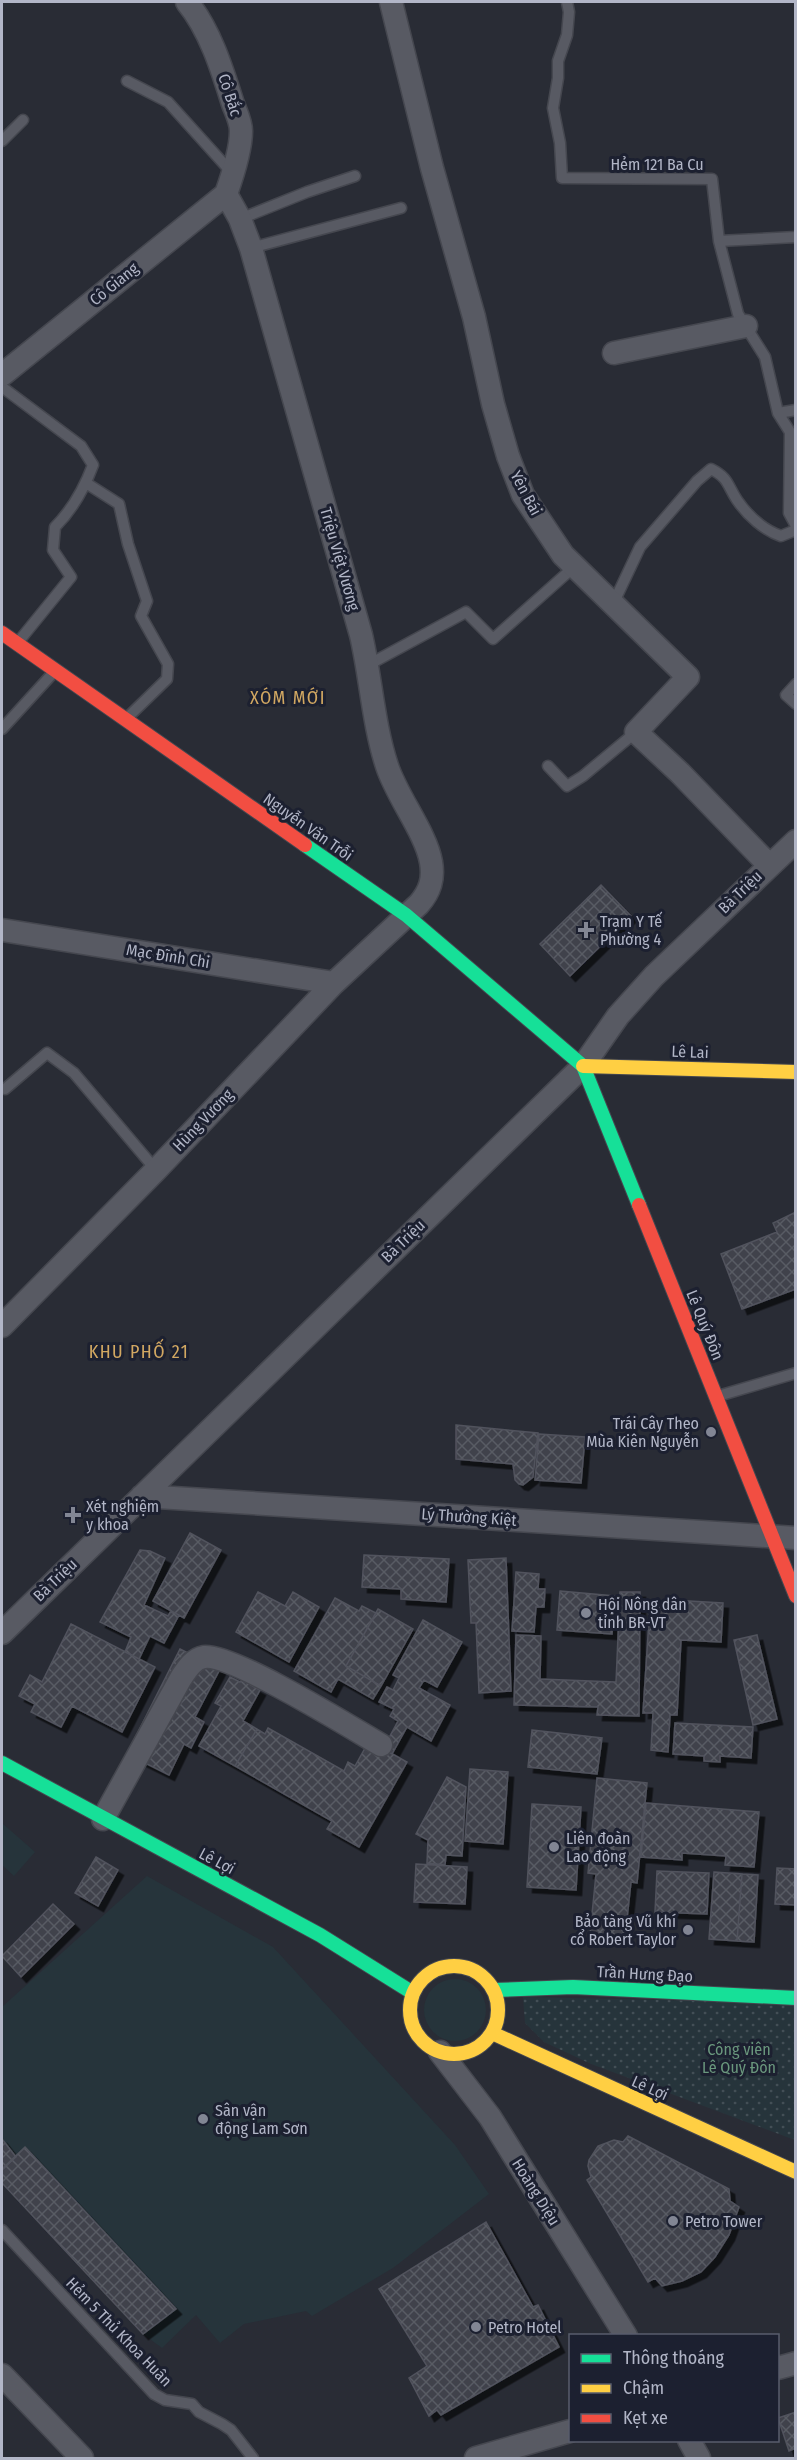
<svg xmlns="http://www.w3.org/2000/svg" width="797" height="2460" font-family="'Fira Sans Condensed',sans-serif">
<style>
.grass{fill:#26343b}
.park{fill:url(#park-dots)}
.building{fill:url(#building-cross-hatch);stroke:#51535d;stroke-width:1.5;filter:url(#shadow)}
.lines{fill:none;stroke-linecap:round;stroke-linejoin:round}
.lane-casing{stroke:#45474f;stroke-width:13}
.street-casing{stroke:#45474f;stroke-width:25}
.fast-casing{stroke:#45474f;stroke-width:16}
.slow-casing{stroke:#45474f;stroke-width:16}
.jam-casing{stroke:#45474f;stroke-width:16}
.lane{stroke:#585a63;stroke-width:10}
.street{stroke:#585a63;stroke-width:22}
.fast{stroke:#16e098;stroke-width:14}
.slow{stroke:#ffcf43;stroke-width:14}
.jam{stroke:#f24e42;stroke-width:14}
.poi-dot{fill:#828694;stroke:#1c2030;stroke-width:2}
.labels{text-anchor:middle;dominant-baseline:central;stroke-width:6;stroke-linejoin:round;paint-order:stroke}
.street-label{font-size:16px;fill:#b2b6c7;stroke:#1c2030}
.poi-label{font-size:16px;fill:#b2b6c7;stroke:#1c2030;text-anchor:start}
.park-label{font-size:16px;fill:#6a977d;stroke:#1c2030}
.neighbourhood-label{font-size:18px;letter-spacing:1.5px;fill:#d2a862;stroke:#1c2030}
</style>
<defs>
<pattern id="park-dots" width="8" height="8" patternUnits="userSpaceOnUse" patternTransform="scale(1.5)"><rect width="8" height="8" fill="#26343b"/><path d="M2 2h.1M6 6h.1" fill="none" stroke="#434f56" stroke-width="1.8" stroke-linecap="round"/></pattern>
<pattern id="building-cross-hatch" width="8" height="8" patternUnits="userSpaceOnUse" patternTransform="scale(1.5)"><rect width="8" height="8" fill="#40424c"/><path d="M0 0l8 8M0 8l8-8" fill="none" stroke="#595b64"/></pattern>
<filter id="shadow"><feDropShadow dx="5.5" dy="5.5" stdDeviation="0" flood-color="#0009"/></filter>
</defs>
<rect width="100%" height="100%" fill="#292c35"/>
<path class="grass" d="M2,1823l33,29 -21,24 -12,-11z
M147,1876l126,71 182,198 34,49 -96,74 -81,48 -6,-5 -62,13 -24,19 -24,-28 -34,33 -19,-14 -141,-151v-176z
M424 2010a31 31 0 1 1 62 0a31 31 0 1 1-62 0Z"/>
<path class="park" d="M523,1997l272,6v137l-204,-76 -47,-22 -19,-19z"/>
<path class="building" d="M601,885l30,31 -61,60 -30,-32z
M796,1212v77l-54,20 -21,-55 56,-22 -4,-9z
M456,1425l82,8 -5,44 -10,8 -4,-1 -4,-4 -2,-16 -57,-5z
M539,1434l46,3 -4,46 -46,-3z
M190,1533l31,17 -37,68 -31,-17z
M140,1550l10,1 15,7 -21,47 24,11 3,-5 8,4 -15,28 -14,-7 -11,23 -14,-7 6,-15 -31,-15z
M364,1555l85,4 -3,43 -45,-3v-10l-39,-2z
M506,1558l5,133 -32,2 -3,-70h-5l-3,-63z
M516,1572l23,2 -1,15h7l-1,18h-8l-2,25 -22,-1z
M560,1591l55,5 -3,38 -55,-4z
M258,1592l27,14 8,-14 26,15 -30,55 -53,-30z
M620,1592h20l-1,124 -42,-1 1,-8 -84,-2 2,-70 25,1 -1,43 76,3z
M335,1598l24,13 3,-5 14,7 -30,53 35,20 -8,13 -35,-20 -7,13 -37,-21z
M672,1600l51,3 -2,39 -40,-2 -4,75h-7l-2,37 -17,-2 2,-37h-10l7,-108 22,2z
M378,1609l35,20 -32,57 -35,-20z
M423,1620l39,22 -25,45 -13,-7 -5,8 31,17 -19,36 -24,-14 -15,27 -9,-5 15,-28 -8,-5 4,-7 -15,-7 8,-15 6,3 6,-12 -6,-3z
M71,1624l84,43 -33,65 -50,-26 -11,21 -30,-15 4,-8 -16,-8 11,-21 12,7z
M757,1635l20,84 -24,6 -19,-85z
M180,1649l40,20 -25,48 9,5 -13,26 -7,-4 -15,31 -42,-21z
M230,1677l10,5 2,-2 18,10 -17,31 14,8 -22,37 -36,-20 22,-40 -6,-3z
M675,1723l78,4 -2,31 -31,-2v6l-16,-1v-5l-31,-2z
M268,1728l76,43 4,-9 7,4 14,-25 38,21 -48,85 -32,-18 5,-8 -97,-55 22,-37 8,5z
M532,1730l70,8 -5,36 -69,-7z
M470,1769l38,3 -5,72 -38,-3z
M447,1777l19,10 -4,69 -16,-1 -1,10 -18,-2 1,-23 -12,-6z
M597,1778l50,5 -10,100 -6,-1 -6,55 -35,-3 6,-60 -8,-1z
M646,1803l113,9 -5,55 -29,-2 1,-9 -44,-3v7l-41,-3z
M532,1804l49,3 -5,83 -49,-3z
M96,1857l22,13 -20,36 -23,-13z
M416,1864l51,3 -2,37 -51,-2z
M777,1868l19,1v36l-21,-1z
M657,1871l52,2 -2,41 -52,-2z
M714,1872l28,2 -5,67 -28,-2z
M742,1874l16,1 -4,67 -17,-1z
M53,1904l21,20 -53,53 -19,-21z
M628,2136l101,53 1,12 9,6 -10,28 -14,22 -14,15 -19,9 -20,5 -7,-8 -7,4 -61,-102 4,-3 -3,-11 1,-6 9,-14 16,-6 9,2z
M2,2139l14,18 -14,12z
M25,2147l151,162 -33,25 -141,-151v-14z
M486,2222l47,85 5,-2 21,42 -118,68 -4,-5 -8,6 -20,-38 18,-12 -48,-77z
M796,2412v36l-7,3 -11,-33z"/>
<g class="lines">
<g class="lane-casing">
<path id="lane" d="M567,2l2,10 -2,23 -9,26v17l-5,30 7,35 2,35 150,1 7,62 19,73 27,43 13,56 12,19 -1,81 7,13
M127,81l41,21 65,72
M2,141l21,-21
M240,219l67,-27 48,-16
M719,241l77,-4
M251,248l150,-40
M2,387l79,59 12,19c-9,24 -20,44 -38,62l-2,23 18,27 -52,64
M778,413l18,-3
M86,483l33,21 9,40 19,57 -6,15 27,48 -1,15 -40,39
M614,602l26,-55 57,-66 14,-12c18,9 16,16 26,31 11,16 27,30 44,36l15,-6
M368,665l98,-53 27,27 82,-73
M796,684l-10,11 10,9
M2,729l52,-57
M548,766l19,20 16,-10 53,-44
M5,1089l42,-36 27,20 82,97
M718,1396l78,-23
M2,2230l152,164 11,6 27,4 7,8 23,12 9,6 22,28"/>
</g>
<g class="street-casing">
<path id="street" d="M187,2c23,28 35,67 46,102 3,8 8,18 8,27 0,18 -9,46 -15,63
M391,2l41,166 42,149 19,87 15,52 15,39 40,60 125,122 -52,55 44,41 89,92
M614,353l132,-27
M2,375l224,-181
M2,930l332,53
M2,1326l154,-156 178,-187 85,-79c11,-13 15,-25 12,-42 -5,-29 -34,-65 -44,-96 -14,-43 -16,-88 -26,-131l-110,-387 -11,-29 -14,-25
M142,1496l654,42
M2,1633l581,-567 35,-50 36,-40 142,-135
M103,1819l78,-141c6,-9 12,-19 23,-21 27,-4 148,71 177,88
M440,2052l50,65 136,219
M778,2368l18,-5
M2,2375l80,83
M689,2440l10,18
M476,2458l94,-27"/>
</g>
<g class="fast-casing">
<path id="fast" d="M305,845l101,70 177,151 56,139
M2,1763l318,172 93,58
M494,1990l79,-3 223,11"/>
</g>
<g class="slow-casing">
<path id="slow" d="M583,1066l213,6
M410 2010a44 44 0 1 1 88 0a44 44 0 1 1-88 0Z
M492,2033l304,139"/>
</g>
<g class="jam-casing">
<path id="jam" d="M2,633l303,212
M639,1205l157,391"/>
</g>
<use href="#lane" class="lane"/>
<use href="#street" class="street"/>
<use href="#fast" class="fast"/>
<use href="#slow" class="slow"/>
<use href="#jam" class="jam"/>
</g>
<g class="poi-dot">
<path d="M583 921h6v6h6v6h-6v6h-6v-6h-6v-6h6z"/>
<circle cx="711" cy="1432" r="6"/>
<path d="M70 1506h6v6h6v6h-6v6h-6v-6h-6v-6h6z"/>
<circle cx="586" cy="1613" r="6"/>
<circle cx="554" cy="1847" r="6"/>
<circle cx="688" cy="1930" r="6"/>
<circle cx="203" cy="2119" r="6"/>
<circle cx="673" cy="2221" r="6"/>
<circle cx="476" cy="2327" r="6"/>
</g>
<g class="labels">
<g class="street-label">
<text transform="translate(230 95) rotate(72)">Cô Bắc</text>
<text x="657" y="164">Hẻm 121 Ba Cu</text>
<text transform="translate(114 284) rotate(-39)">Cô Giang</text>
<text transform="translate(526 493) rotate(62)">Yên Bái</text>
<text transform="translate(340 559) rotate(74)">Triệu Việt Vương</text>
<text transform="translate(308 827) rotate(35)">Nguyễn Văn Trỗi</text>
<text transform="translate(740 892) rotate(-44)">Bà Triệu</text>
<text transform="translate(168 956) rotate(9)">Mạc Đĩnh Chi</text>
<text transform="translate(690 1052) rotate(2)">Lê Lai</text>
<text transform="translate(203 1120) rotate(-46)">Hùng Vương</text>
<text transform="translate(403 1241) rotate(-44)">Bà Triệu</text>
<text transform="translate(705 1325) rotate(68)">Lê Quý Đôn</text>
<text transform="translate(469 1517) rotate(4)">Lý Thường Kiệt</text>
<text transform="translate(55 1580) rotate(-44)">Bà Triệu</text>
<text transform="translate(217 1861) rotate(28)">Lê Lợi</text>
<text transform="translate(645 1974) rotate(3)">Trần Hưng Đạo</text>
<text transform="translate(650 2088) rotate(24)">Lê Lợi</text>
<text transform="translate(536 2192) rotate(58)">Hoàng Diệu</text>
<text transform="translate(119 2332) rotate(46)">Hẻm 5 Thủ Khoa Huân</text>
</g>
<g class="poi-label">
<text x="600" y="921">Trạm Y Tế<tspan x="600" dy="18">Phường 4</tspan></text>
<text x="699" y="1423" text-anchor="end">Trái Cây Theo<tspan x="699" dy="18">Mùa Kiên Nguyễn</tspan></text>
<text x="86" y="1506">Xét nghiệm<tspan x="86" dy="18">y khoa</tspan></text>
<text x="598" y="1604">Hội Nông dân<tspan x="598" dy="18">tỉnh BR-VT</tspan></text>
<text x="566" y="1838">Liên đoàn<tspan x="566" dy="18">Lao động</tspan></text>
<text x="676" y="1921" text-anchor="end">Bảo tàng Vũ khí<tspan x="676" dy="18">cổ Robert Taylor</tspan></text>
<text x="215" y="2110">Sân vận<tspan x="215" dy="18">động Lam Sơn</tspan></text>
<text x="685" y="2221">Petro Tower</text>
<text x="488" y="2327">Petro Hotel</text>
</g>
<g class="park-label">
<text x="739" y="2049">Công viên<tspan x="739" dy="18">Lê Quý Đôn</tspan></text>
</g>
<g class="neighbourhood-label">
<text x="288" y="698">XÓM MỚI</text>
<text x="139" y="1352">KHU PHỐ 21</text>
</g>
</g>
<rect width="797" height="2460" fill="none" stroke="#b2b6c7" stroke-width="6"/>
<rect x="569" y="2334" width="210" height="108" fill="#1c2030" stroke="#585c6c" stroke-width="1.5"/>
<rect x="581" y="2354" width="30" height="9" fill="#16e098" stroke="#585c6c" stroke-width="1.5"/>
<text x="623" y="2364" font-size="18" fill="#b2b6c7">Thông thoáng</text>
<rect x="581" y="2384" width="30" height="9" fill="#ffcf43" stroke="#585c6c" stroke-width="1.5"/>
<text x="623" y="2394" font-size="18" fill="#b2b6c7">Chậm</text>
<rect x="581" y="2414" width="30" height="9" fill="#f24e42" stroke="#585c6c" stroke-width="1.5"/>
<text x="623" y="2424" font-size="18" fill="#b2b6c7">Kẹt xe</text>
</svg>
